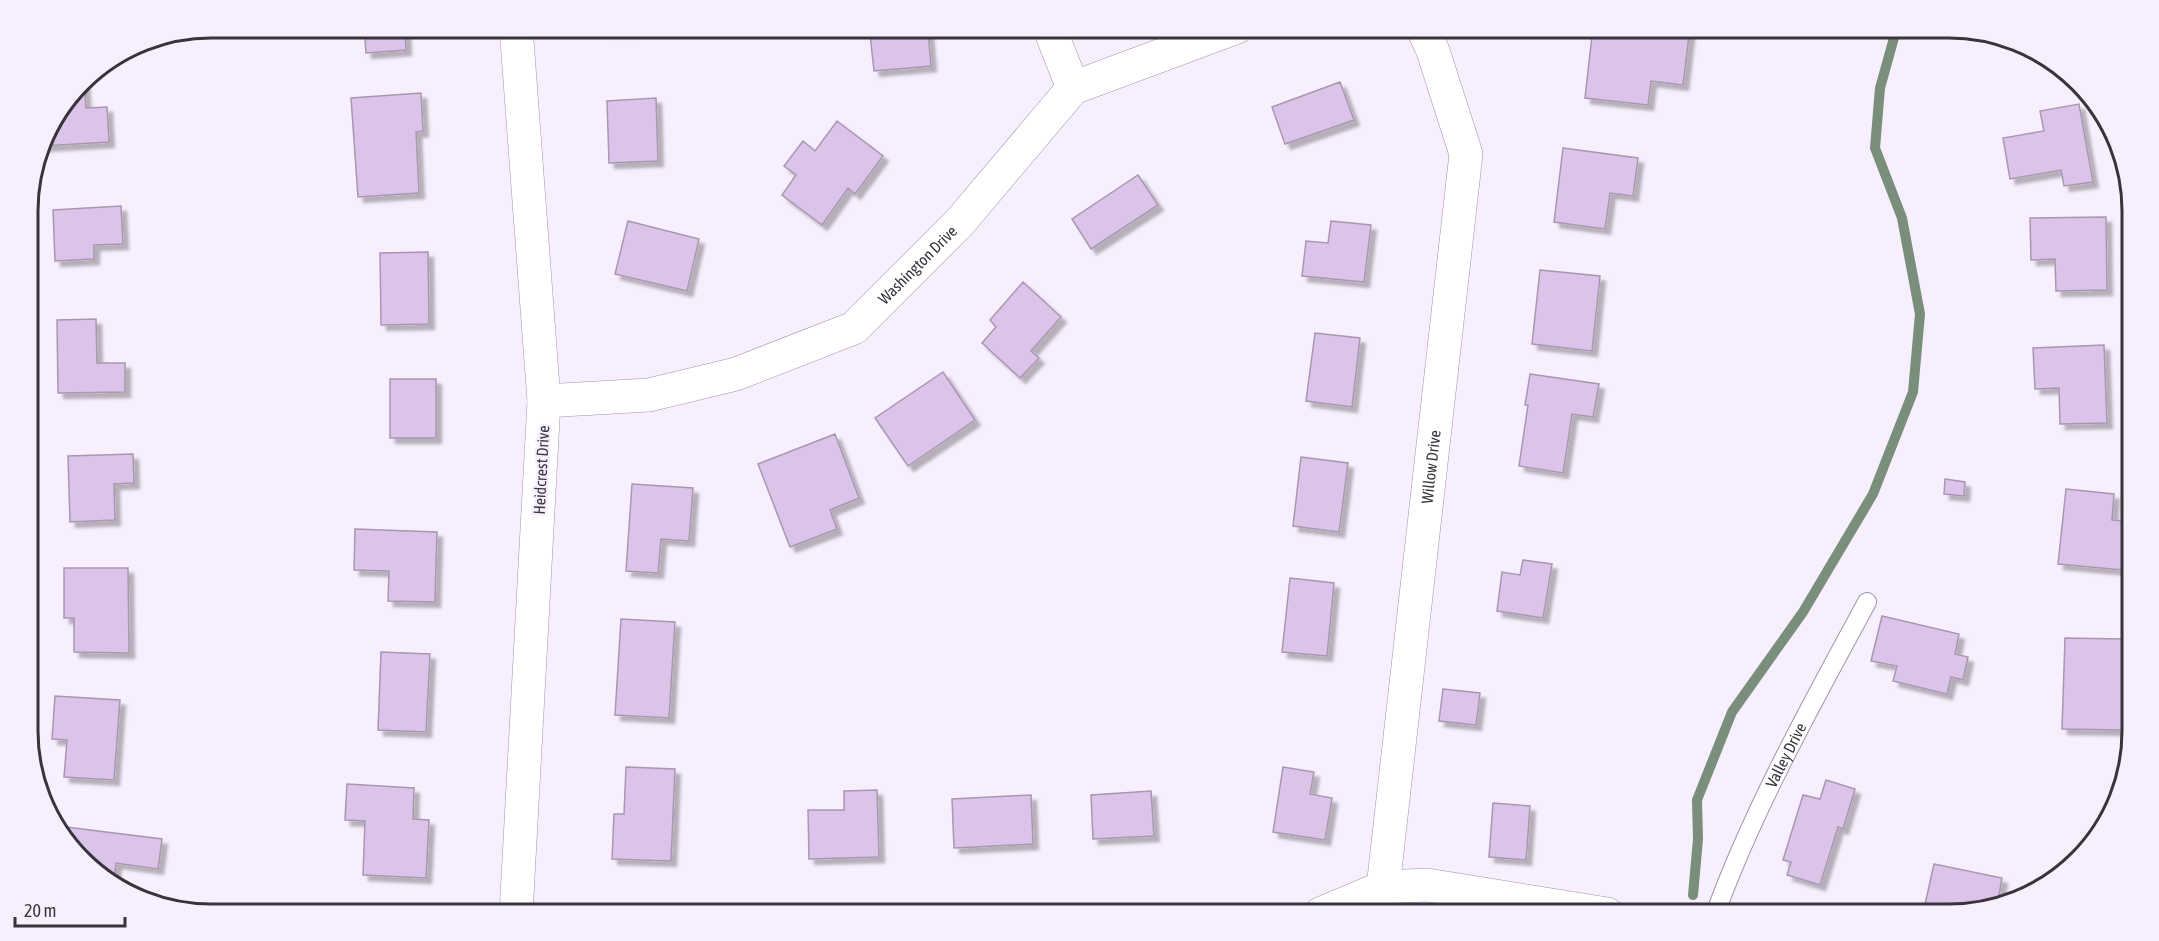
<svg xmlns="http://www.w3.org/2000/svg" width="2159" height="941" font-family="'Asap Condensed',sans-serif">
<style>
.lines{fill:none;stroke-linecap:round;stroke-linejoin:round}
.stream{stroke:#798f7c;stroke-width:10}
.building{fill:#dbc3e9;stroke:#a798b0;stroke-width:1.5;filter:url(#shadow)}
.lane-casing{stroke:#a193aa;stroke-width:20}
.street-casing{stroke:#a193aa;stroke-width:34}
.lane{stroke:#fff;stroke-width:18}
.street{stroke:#fff;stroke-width:33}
.labels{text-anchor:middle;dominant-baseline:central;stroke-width:5;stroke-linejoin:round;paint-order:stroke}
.street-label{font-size:16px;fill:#39333c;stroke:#f8effe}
.rim{fill:none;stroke:#39333c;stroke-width:3}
</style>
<defs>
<filter id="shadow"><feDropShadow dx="5.5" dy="5.5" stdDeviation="1.5" flood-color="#0004"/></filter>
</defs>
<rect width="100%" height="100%" fill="#f8effe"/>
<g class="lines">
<path class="stream" d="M1693,895l5,-56 -1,-39 35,-88 71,-100 70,-118 40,-102 7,-78 -18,-96 -27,-70 5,-60 17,-61"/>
</g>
<path class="building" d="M364,27h41l1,23 -40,3z
M611,27h50v3l-50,1z
M882,27h52v3h-6l3,36 -57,5 -4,-37 13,-1z
M1593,27h97l-7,58 -32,-4 -3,24 -63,-7z
M84,80l2,28 21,-1 2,35 -67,4 4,-17z
M1340,82l14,38 -69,24 -13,-37z
M421,93l2,38 -7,1 3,61 -61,4 -7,-99z
M656,98l2,63 -49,2 -2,-62z
M2079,104l14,78 -29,4 -3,-16 -51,9 -7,-41 41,-7 -4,-20z
M837,121l46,35 -28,38 -7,-6 -26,37 -40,-30 14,-20 -12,-9 19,-25 12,10z
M1563,148l75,10 -5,38 -23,-3 -5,36 -51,-7z
M1138,175l20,30 -67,44 -19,-30z
M121,206l2,38 -29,1v14l-39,2 -2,-51z
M2106,217l1,73 -51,1 -1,-32 -24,1 -1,-42z
M628,221l71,18 -12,52 -72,-17z
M1331,221l40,4 -7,57 -62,-6 4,-35 22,2z
M428,252l1,72 -48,1 -1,-72z
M1540,270l60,6 -8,75 -60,-7z
M1023,282l38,35 -30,34 8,7 -19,20 -38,-35 14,-16 -6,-7z
M96,319l1,44h28v29l-67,1 -1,-73z
M1315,333l45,5 -8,69 -46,-6z
M2104,345l3,78 -47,1 -1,-36 -24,1 -2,-41z
M943,372l32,48 -67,46 -33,-48z
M1530,374l69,10 -6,33 -21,-3 -9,59 -44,-7 9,-61h-3z
M390,379h46v59h-46z
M835,434l24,64 -29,12 7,19 -47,18 -32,-83z
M133,454l1,29 -20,1 1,36 -45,2 -2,-66z
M1301,457l47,6 -9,69 -46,-6z
M1945,479l20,3 -1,14 -20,-2z
M632,484l61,4 -4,53 -28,-2 -3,34 -32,-2z
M2066,489l48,5 -2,26 16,1 -5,49 -65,-6z
M355,529l82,3 -2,70 -47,-1 1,-30 -35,-1z
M1523,560l29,4 -9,54 -46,-7 5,-39 18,3z
M64,568h64l1,85 -55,-1v-34h-10z
M1290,578l44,5 -7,73 -45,-4z
M1882,616l77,18 -4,20 13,3 -5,23 -12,-3 -4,17 -54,-13 4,-15 -26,-5z
M621,619l54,3 -6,96 -54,-3z
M2065,638l59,1 -2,91 -60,-1z
M381,652l49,2 -4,78 -48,-2z
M1443,689l37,4 -4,32 -37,-4z
M55,696l65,4 -6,80 -50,-3 3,-37 -15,-1z
M626,767l49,2 -4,92 -59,-2 2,-45h10z
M1283,767l31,5 -4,22 22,4 -7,42 -52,-8z
M1826,780l29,9 -12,40 -5,-2 -18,58 -33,-10 4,-13 -8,-2 20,-65 17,4z
M347,784l67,4 -1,31 16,1 -3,58 -63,-3 2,-54 -20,-1z
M877,790l2,67 -70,2 -1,-49h36v-19z
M1151,791l3,45 -61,3 -2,-44z
M1031,795l2,49 -79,4 -2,-49z
M1493,803l37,3 -4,54 -37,-3z
M58,826l104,13 -4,30 -42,-6 -2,17 -49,-38z
M1934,864l68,14 -4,23 -38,13h-13l-23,-5z"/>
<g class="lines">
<g class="lane-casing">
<g id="lane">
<path id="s1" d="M1715,914c40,-109 97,-210 152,-312"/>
</g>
</g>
<g class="street-casing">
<g id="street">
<path d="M516,27l28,374 -28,513"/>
<path d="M1049,27l24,61"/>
<path id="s2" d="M544,401l105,-6 87,-21 118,-46 106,-106 113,-134 164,-61"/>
<path d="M1320,914l64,-27 43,-2 180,29"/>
<path id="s3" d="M1380,914l86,-760 -33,-103 -11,-24"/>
</g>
</g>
<use href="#lane" class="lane"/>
<use href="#street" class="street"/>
</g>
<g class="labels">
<g class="street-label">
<text stroke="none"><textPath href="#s2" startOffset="411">Washington Drive</textPath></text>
<text stroke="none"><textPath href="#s3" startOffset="450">Willow Drive</textPath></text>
<text transform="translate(541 470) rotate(-87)">Heidcrest Drive</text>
<text stroke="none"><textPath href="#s1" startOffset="174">Valley Drive</textPath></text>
</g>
</g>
<path d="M0 0H2159V941H0ZM211 38H1949A173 173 0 0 1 2122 211V731A173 173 0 0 1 1949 904H211A173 173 0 0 1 38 731V211A173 173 0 0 1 211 38Z" fill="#f8effe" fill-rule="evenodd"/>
<path class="rim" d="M211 38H1949A173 173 0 0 1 2122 211V731A173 173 0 0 1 1949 904H211A173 173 0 0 1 38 731V211A173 173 0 0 1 211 38Z"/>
<path d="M15 917v9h110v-9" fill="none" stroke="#39333c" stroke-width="3"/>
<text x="24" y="917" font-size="18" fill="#39333c" stroke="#f8effe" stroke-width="4.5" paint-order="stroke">20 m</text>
</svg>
